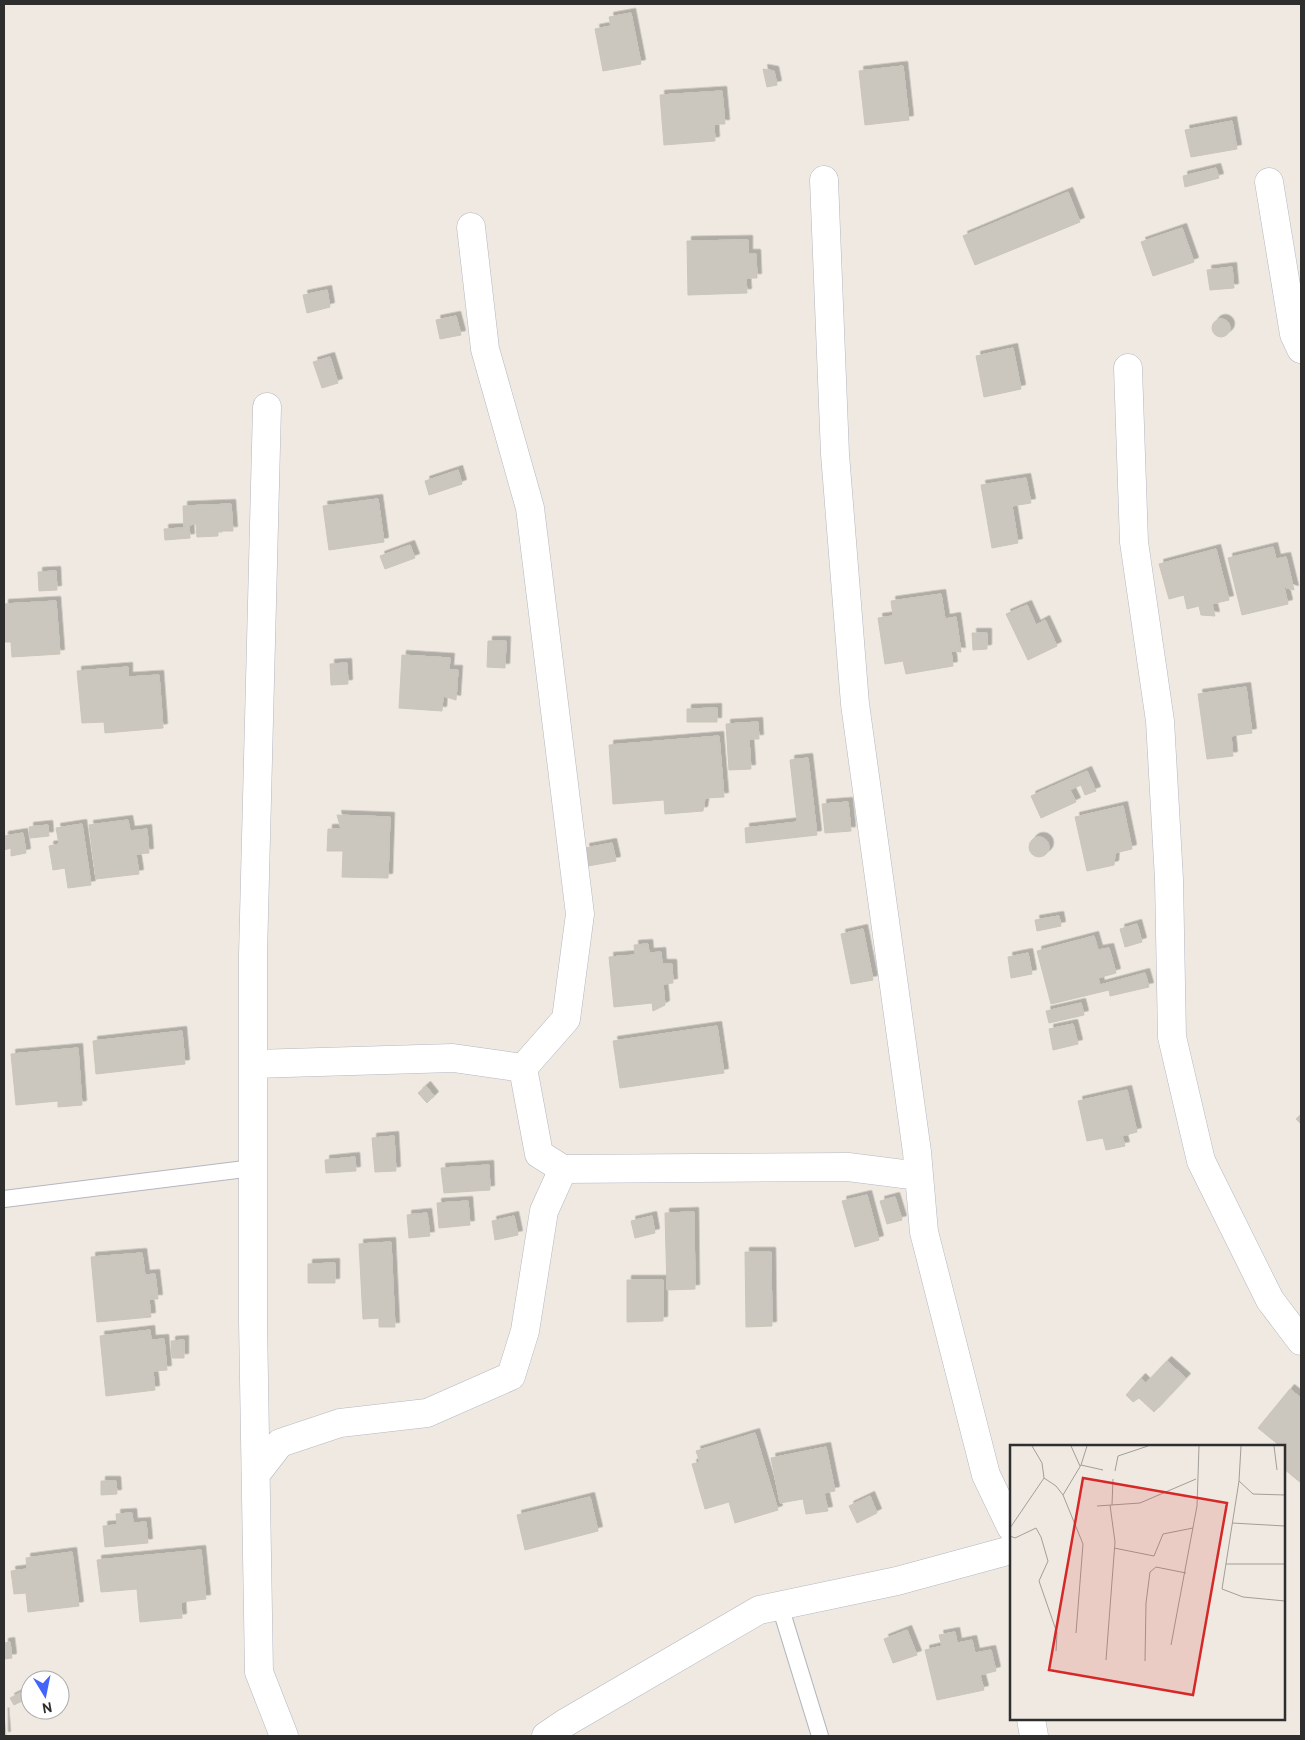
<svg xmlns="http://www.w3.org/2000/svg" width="1305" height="1740" font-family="Overpass,sans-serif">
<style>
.building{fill:#cbc7bf;stroke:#cbc5ba;filter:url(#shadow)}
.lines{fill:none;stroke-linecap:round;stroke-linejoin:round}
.service-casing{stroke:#b4b7c1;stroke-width:18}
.minor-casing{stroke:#b4b7c1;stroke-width:29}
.service{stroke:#fff;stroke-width:16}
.minor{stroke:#fff;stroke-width:28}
.inset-road{fill:none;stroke:#a29e99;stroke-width:1}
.view{fill:#d62828;fill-opacity:0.15;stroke:#d62828;stroke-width:2.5}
.inset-edge{fill:none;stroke:#2e2e2e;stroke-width:2.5}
</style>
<defs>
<filter id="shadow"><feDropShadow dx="4.5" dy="-4.5" stdDeviation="0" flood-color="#0004"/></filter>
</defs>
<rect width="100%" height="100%" fill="#efe9e1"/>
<path class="building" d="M631,13l10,51 -38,7 -8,-42 16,-3 -2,-9z
M903,66l6,54 -44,5 -6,-54z
M763,69l11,2 3,14 -10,2z
M722,91l3,33h-11l1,17 -51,4 -4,-50z
M1232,121l5,28 -46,8 -6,-27z
M1216,168l3,10 -34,9 -2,-11z
M1068,192l12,30 -105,43 -12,-29z
M1182,228l12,34 -41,14 -12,-34z
M748,240v14h8l1,24h-11l1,15 -59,2 -1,-54z
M1232,267l2,21 -24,2 -3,-20z
M327,290l3,17 -23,6 -4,-18z
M456,316l5,19 -21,4 -4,-19z
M1212 328a9 9 0 1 1 18 0a9 9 0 1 1-18 0Z
M1013,348l8,41 -37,8 -8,-41z
M330,357l8,26 -16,5 -9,-26z
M458,470l4,14 -33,11 -4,-14z
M1026,478l5,25 -19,3 6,37 -26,5 -11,-63z
M378,499l6,43 -55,8 -6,-44z
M231,504l2,27h-15v5l-21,1 -1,-13 -7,1 1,13 -25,2 -1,-11 20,-1 -1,-22z
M410,545l5,13 -30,11 -5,-13z
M1273,547l3,12 10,-2 8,33 -10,-3 4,17 -46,11 -14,-57z
M1216,549l13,51 -17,4 3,12 -14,-1 -2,-9 -12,3 -3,-14 -15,4 -10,-35z
M56,571l1,19 -18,1 -1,-19z
M941,594l4,25 11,-2 5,35 -10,-1 2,15 -47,8 -3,-13 -18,3 -7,-46 15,-2 -2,-15z
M56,601l4,53 -48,3 -1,-15h-7v-38z
M1027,605l9,20 9,-5 12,26 -29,14 -22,-46z
M972,633h15v16l-14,1z
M488,641h18l-1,27 -18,-1z
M402,655l48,3 -1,12h9l-2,30 -13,-4 -1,15 -43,-3z
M347,663l1,21 -17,1 -1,-21z
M128,667v10l31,-2 4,53 -58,5 -1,-11 -22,1 -5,-52z
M1246,687l6,46 -21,3 2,20 -26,3 -9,-65z
M717,708v14h-30v-13z
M758,722l1,17h-10l2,30 -22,1 -3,-46z
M719,736l5,61 -19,1 -2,13 -38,3 -1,-14 -51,4 -4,-59z
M808,758l9,77 -71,8 -1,-15 52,-6 -7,-62z
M1087,771l9,20 -11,4 -4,-10 -11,5 6,12 -35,16 -10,-22z
M848,802l3,29 -26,2 -3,-29z
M1123,806l9,43 -17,4 -1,12 -27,6 -12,-54z
M337,815l53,2 -2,61 -46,-1 1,-26h-16l1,-22h13z
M128,820l2,11 17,-2 2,24 -13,1 3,20 -43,5 -7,-54z
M82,824l9,61 -23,3 -3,-20 -12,2 -4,-24 10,-2 -3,-16z
M48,825l1,11 -19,2 -1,-11z
M23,833l3,20 -15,3v-8l-7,2v-14z
M1029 847a10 10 0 1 1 20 0a10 10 0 1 1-20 0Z
M612,843l4,18 -28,5 -3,-18z
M1059,916l2,10 -24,5 -2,-11z
M1137,924l5,18 -17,5 -5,-18z
M863,929l10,51 -22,4 -10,-50z
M1094,936l4,14 11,-2 7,25 -18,5 2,7 45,-12 4,14 -39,9 -1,-6 -58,14 -14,-53z
M648,944l1,9 12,-1 1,12h10l1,19 -10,1 2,21 -12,6 -1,-8 -38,4 -5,-50 26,-2 -1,-10z
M1028,953l4,21 -21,4 -3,-21z
M1081,1003l3,12 -35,8 -3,-12z
M1073,1024l5,20 -25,6 -4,-21z
M717,1026l7,47 -104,15 -7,-47z
M182,1031l3,33 -89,10 -3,-33z
M78,1048l4,57 -24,2v-6l-42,4 -5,-51z
M426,1086l8,10 -7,7 -9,-10z
M1127,1090l10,42 -15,4 3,10 -19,4 -3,-12 -16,3 -9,-40z
M1301,1114v10l-5,-5z
M394,1136l2,35 -21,1 -3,-34z
M355,1157l1,14 -30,2 -1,-13z
M489,1165l1,25 -46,3 -3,-25z
M867,1195l12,45 -24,7 -13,-46z
M895,1197l7,23 -15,4 -7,-23z
M468,1201l2,24 -31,3 -2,-25z
M694,1212l1,77 -28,1 -2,-77z
M427,1213l3,23 -21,2 -2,-23z
M514,1216l4,19 -23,5 -3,-19z
M652,1216l3,17 -20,5 -4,-17z
M391,1242l4,85h-16v-9l-16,1 -4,-75z
M745,1252h26l1,74 -26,1z
M142,1253l3,22 10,-1 3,25h-9l2,18 -54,5 -6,-65z
M335,1263v20h-27v-19z
M627,1280h36v41l-36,1z
M150,1330l1,10 13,-1 3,31 -14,1 2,19 -49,6 -6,-60z
M184,1340v18h-12l-1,-17z
M1167,1361l19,17 -32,34 -15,-14 -6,4 -7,-7 15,-17 5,5z
M1290,1389l11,9v85l-17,-14v-16l2,-3 -2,-4h-4l-22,-18z
M755,1433l23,77 -43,13 -6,-21 -24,7 -13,-45 8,-2 -4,-11z
M826,1447l9,44 -11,2 4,18 -22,3 -3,-15 -23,4 -9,-45z
M101,1481h15l1,13 -16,1z
M870,1496l7,17 -20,10 -8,-17z
M590,1497l8,34 -73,19 -8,-35z
M132,1513l1,10 13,-1 2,21 -43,4 -2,-21 14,-1 -1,-11z
M201,1550l5,49 -25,3 1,16 -42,4 -3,-33 -36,3 -4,-32z
M72,1552l7,54 -51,6 -2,-19 -12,1 -3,-23 16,-2 -1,-11z
M907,1630l10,25 -24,8 -9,-24z
M955,1632l2,11 15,-3 3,13 16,-3 5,21 -16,4 4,15 -47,10 -12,-50 17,-4 -3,-11z
M10,1642l2,16 -8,1v-16z
M26,1690l4,7 -16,8 -4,-7z
M4,1712l2,24h-2z"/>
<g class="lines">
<g class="service-casing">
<path id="service" d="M4,1199l249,-31
M780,1606l40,130"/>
</g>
<g class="minor-casing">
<path id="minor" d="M824,180l11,274 20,250 62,448 7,80 62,243 25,52
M1269,182l25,152 7,15
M1128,368l6,174 26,179 9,158 3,158 29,124 69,139 31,41
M267,407l-14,548v366l6,351 25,64
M253,1064l200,-6 70,10 43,-49 14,-105 -50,-406 -45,-159 -14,-122
M523,1068l16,86 24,15
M256,1474l24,-31 60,-20 87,-10 84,-37 14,-45 19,-120 19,-42 285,-2 71,9
M1031,1719l3,17
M546,1736l19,-13 194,-113 138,-29 114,-31"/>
</g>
<use href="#service" class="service"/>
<use href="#minor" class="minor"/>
</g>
<g transform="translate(1010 1445)">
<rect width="275" height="275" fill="#efe9e1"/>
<path class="inset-road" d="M61,1l9,20M231,1l-2,35 -17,108 21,8 42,4M264,1l3,24M71,20l6,-19M105,26l3,-15 30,-10M34,33l12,8 7,9 20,49 -7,89M229,36l14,13 32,1M53,50l18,-30 22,5M102,60l1,-26M87,61l43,-3 56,-24M222,78l53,3M0,83l34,-50 -2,-15 -10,-17M0,91l5,2 21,-10 5,9 7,24 -9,20 18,52 -1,18M104,103l40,8 9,-22 30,-6M216,119h59M161,200l26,-139 2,-60M96,215l9,-118 -5,-37M135,216l1,-58 4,-31 6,-5 30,6"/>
<path class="view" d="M73,33l144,25 -34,192 -144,-25z"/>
<rect width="275" height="275" class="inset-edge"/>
</g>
<rect width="1305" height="1740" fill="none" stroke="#2e2e2e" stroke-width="10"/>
<g transform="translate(45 1695) rotate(170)"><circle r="24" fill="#ffffff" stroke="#ababab"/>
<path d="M0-4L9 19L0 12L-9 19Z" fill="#4264fb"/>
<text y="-8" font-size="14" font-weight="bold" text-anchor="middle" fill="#2e2e2e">N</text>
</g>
</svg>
